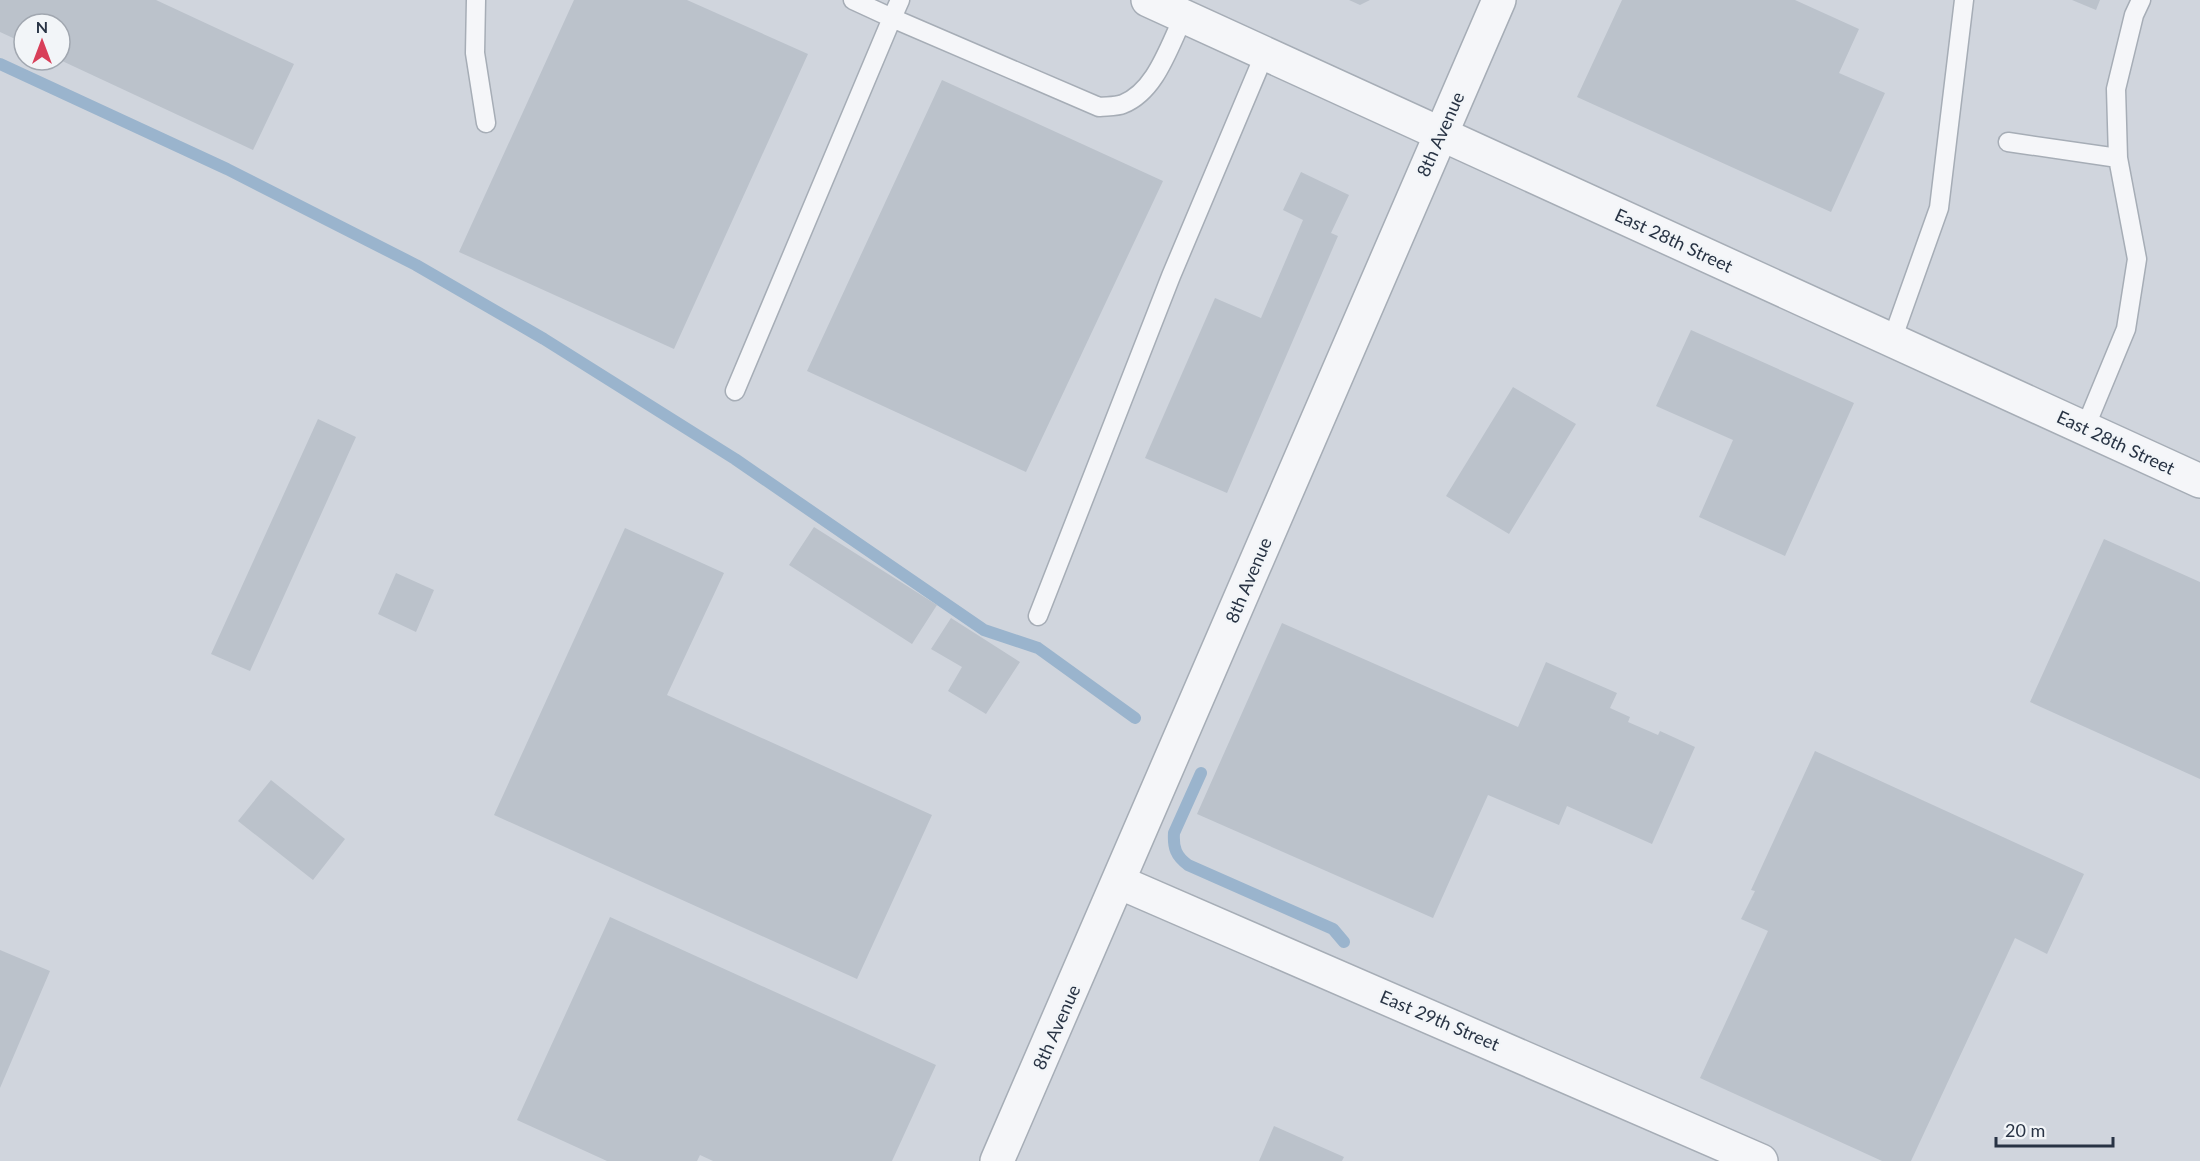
<svg xmlns="http://www.w3.org/2000/svg" width="2200" height="1161" font-family="Lato,sans-serif">
<style>
.built{fill:#d0d5dd;fill-rule:evenodd}
.lines{fill:none;stroke-linecap:round;stroke-linejoin:round}
.stream{stroke:#9ab4cd;stroke-width:12}
.building{fill:#bbc2cb}
.service-casing{stroke:#a6adb6;stroke-width:21}
.minor-casing{stroke:#a6adb6;stroke-width:36}
.tertiary-casing{stroke:#a6adb6;stroke-width:36}
.service{stroke:#f5f6f9;stroke-width:18}
.minor{stroke:#f5f6f9;stroke-width:33}
.tertiary{stroke:#f5f6f9;stroke-width:33}
.labels{text-anchor:middle;dominant-baseline:central;stroke-width:4.5;stroke-linejoin:round;paint-order:stroke}
.street-label{font-size:18px;fill:#283344;stroke:#f2f5f8}
</style>
<rect width="100%" height="100%" fill="#e2e6eb"/>
<path class="built" d="M0,0h2200v1161h-2200zM24,24h36v36h-36z"/>
<g class="lines">
<path class="stream" d="M0,64l227,105 189,96 128,74 191,120 249,171 54,18 97,70
M1201,773l-27,60c-1,15 2,23 14,32l145,64 11,13"/>
</g>
<path class="building" d="M0,0h156l138,64 -41,86 -193,-90v-36h-36v19l-24,-11z
M574,0h113l121,54 -134,295 -215,-97z
M1349,0h21l-10,5z
M1622,0h173l64,29 -20,44 46,20 -54,119 -254,-115z
M2072,0h28l-4,10z
M942,80l221,101 -137,291 -219,-101z
M1301,172l48,23 -18,38 7,3 -111,257 -82,-35 70,-160 46,20 42,-98 -20,-10z
M1691,330l163,73 -69,153 -86,-39 34,-77 -77,-34z
M1513,387l63,37 -67,110 -63,-38z
M318,419l38,18 -106,234 -39,-17z
M814,527l123,78 -25,39 -123,-79z
M625,528l99,45 -57,122 265,120 -75,164 -363,-164z
M2104,539l96,43v197l-170,-77z
M396,573l38,17 -18,42 -38,-18z
M951,618l69,44 -34,52 -38,-23 14,-24 -31,-18z
M1282,623l236,104 28,-65 71,31 -7,15 20,9 -2,5 30,13 2,-4 35,16 -43,97 -85,-38 -8,19 -71,-30 -55,123 -236,-104z
M1815,751l269,123 -37,80 -32,-16 -104,223h-29l-182,-83 68,-147 -27,-12 14,-28 -4,-1z
M271,780l74,59 -32,41 -75,-59z
M610,917l326,148 -44,96h-179l-13,-6 -3,6h-90l-90,-41z
M0,950l50,21 -50,117z
M1274,1126l70,31 -2,4h-83z"/>
<g class="lines">
<g class="service-casing">
<path id="service" d="M476,0l-1,53 11,70
M853,0l39,18 8,-18
M2008,142l110,16
M1892,340l47,-132 25,-208
M735,391l157,-373 207,89c7,-1 17,0 24,-3 33,-13 46,-58 61,-88
M2085,428l41,-99 11,-70 -19,-101 -2,-69 18,-74 7,-15
M1038,616l133,-340 94,-223"/>
</g>
<g class="minor-casing">
<path id="minor" d="M1119,882l642,279
M997,1161l502,-1161"/>
</g>
<g class="tertiary-casing">
<path id="tertiary" d="M1148,0l1052,481"/>
</g>
<use href="#service" class="service"/>
<use href="#minor" class="minor"/>
<use href="#tertiary" class="tertiary"/>
</g>
<g class="labels">
<g class="street-label">
<text transform="translate(1440 134) rotate(-66)">8th Avenue</text>
<text transform="translate(1674 240) rotate(25)">East 28th Street</text>
<text transform="translate(2116 442) rotate(25)">East 28th Street</text>
<text transform="translate(1248 580) rotate(-67)">8th Avenue</text>
<text transform="translate(1440 1020) rotate(23)">East 29th Street</text>
<text transform="translate(1056 1027) rotate(-66)">8th Avenue</text>
</g>
</g>
<g transform="translate(42 42)"><circle r="28" fill="#f2f5f8" stroke="#a1a7b0" stroke-width="1.5"/>
<path d="M0-4.5L10 22L0 15L-10 22Z" fill="#d83f59"/>
<text y="-9" font-size="16" font-weight="bold" text-anchor="middle" fill="#283344">N</text>
</g>
<path d="M1996 1137v9h117v-9" fill="none" stroke="#283344" stroke-width="3"/>
<text x="2005" y="1137" font-size="18" fill="#283344" stroke="#f2f5f8" stroke-width="4.5" paint-order="stroke">20 m</text>
</svg>
